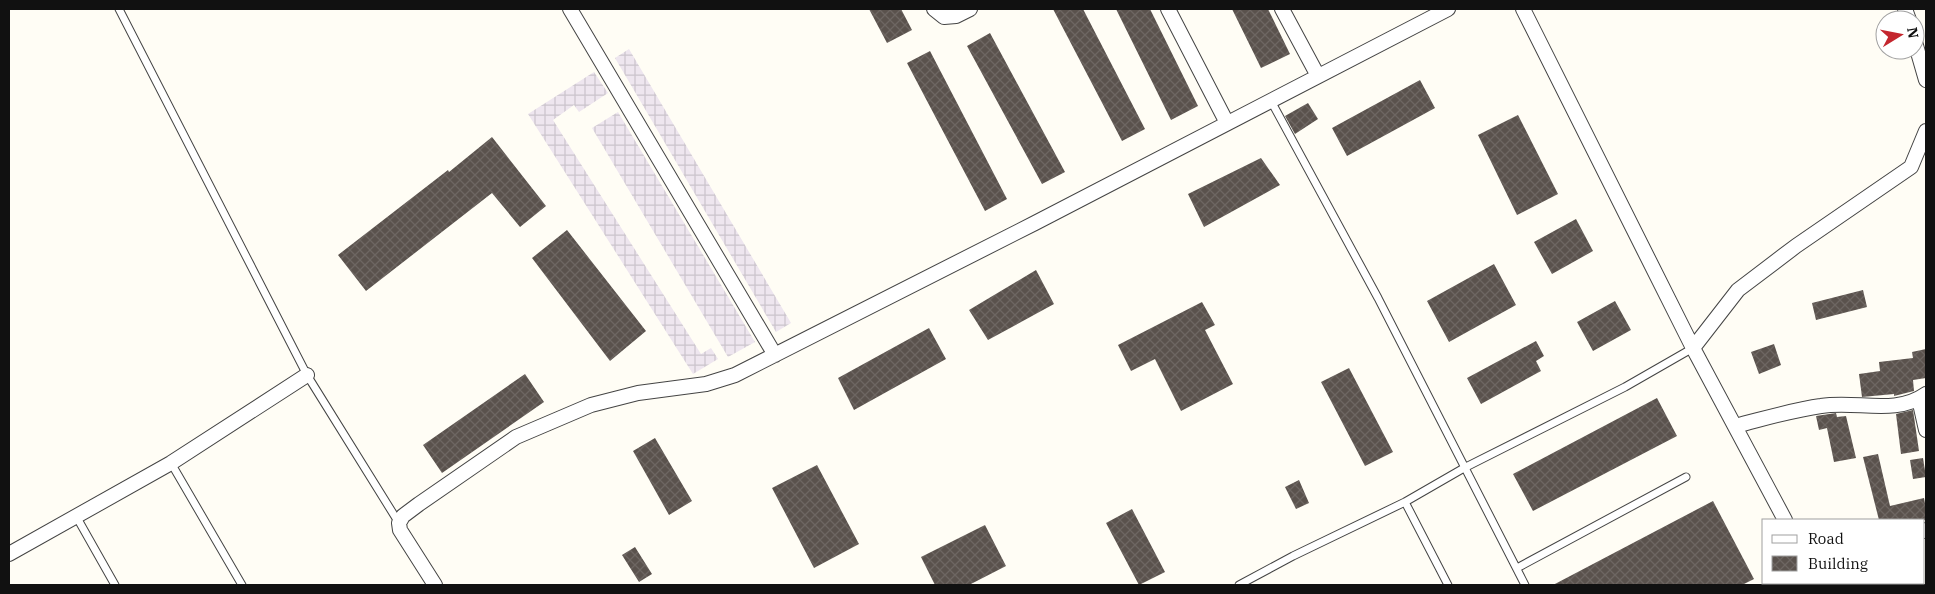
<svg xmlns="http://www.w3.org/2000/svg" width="1935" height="594" font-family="'IBM Plex Serif',serif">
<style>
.industrial{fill:url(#industrial-grid)}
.building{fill:url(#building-cross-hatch)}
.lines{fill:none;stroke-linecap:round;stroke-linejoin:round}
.service-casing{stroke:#444;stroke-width:9}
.minor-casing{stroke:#444;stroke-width:16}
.service{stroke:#fff;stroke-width:7}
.minor{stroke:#fff;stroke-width:14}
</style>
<defs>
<pattern id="industrial-grid" width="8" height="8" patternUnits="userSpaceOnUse" patternTransform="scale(1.25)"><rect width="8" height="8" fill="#eee6ef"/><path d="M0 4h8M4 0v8" fill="none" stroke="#cbc4cc"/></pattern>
<pattern id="building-cross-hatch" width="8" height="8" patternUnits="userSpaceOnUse" patternTransform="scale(1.25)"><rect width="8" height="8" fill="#5a524d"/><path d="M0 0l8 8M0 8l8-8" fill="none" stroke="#6d6662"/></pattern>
</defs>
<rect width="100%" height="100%" fill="#fffdf5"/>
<path class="industrial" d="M629,49l162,274 -15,9 -161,-274z
M594,72l14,21 -29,19 -5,-7 -21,15 148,234 10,-6 7,11 -25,15 -165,-260z
M618,112l137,230 -27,15 -136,-229z"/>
<path class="building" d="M869,9h32l11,21 -25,13z
M1053,9h30l62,120 -23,12z
M1116,9h34l48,97 -27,14z
M1232,9h36l22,45 -29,14z
M990,33l75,139 -23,12 -75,-138z
M930,51l77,148 -22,12 -78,-148z
M1420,80l15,28 -88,48 -15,-28z
M1308,103l10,16 -23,15 -10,-18z
M1518,115l40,79 -41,21 -39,-80z
M492,137l54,69 -26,21 -28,-34 -126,98 -28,-36 110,-85 1,2z
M1261,158l19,27 -76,42 -16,-33z
M1576,219l17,32 -41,23 -18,-32z
M567,230l79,101 -36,30 -78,-103z
M1494,264l22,41 -67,37 -22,-41z
M1036,270l18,34 -66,36 -19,-30z
M1863,290l4,17 -51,13 -4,-17z
M1615,301l16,29 -38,21 -16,-29z
M1202,302l13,23 -10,5 28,54 -52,27 -26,-52 -24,12 -13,-26z
M929,328l17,31 -92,51 -16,-32z
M1536,341l8,15 -8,5 5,10 -60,33 -14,-26z
M1774,344l7,21 -22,9 -8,-22z
M1926,349v29l-13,2 1,11 -20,5v-2l-32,3 -3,-23 21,-3 -1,-9 34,-4 -1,-6z
M1349,368l44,84 -28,14 -44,-84z
M525,374l19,28 -102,71 -19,-28z
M1657,398l20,38 -144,75 -20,-37z
M1913,410l6,41 -18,3 -5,-40z
M1836,413l1,4 9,-1 10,42 -22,4 -7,-34 -8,2 -3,-14z
M655,438l37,63 -23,14 -36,-64z
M1878,454l12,52 34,-8 2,11v11h-47l-16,-63z
M1923,458l3,19 -13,2 -3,-19z
M817,465l42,79 -45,24 -42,-80z
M1299,480l10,23 -13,6 -11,-22z
M1713,501l41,78 -12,6h-189z
M1132,509l33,63 -26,13 -33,-62z
M985,525l21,41 -37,19h-34l-14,-28z
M635,547l17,27 -13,8 -17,-27z"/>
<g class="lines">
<g class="service-casing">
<path id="service" d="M119,9l188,366 92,148
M1271,101l107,197 147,287
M171,463l71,122
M1405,502l43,83
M76,516l39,69
M1517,568l169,-91
M1239,585l54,-29 112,-54 59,-34 161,-81 68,-39"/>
</g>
<g class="minor-casing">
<path id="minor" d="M570,9l205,346
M934,9l10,8 12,-1 14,-7
M1168,9l59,114
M1282,9l36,67
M1523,9l170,339 92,172
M1905,9l4,11
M1915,42l11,38
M1693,348l45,-58 58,-44 115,-79 15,-36
M1919,399l7,31
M1735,426c28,-7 57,-16 86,-20 36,-6 74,10 105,-12
M1924,531l2,-1
M9,554l162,-91 136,-88
M1817,583l2,2
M435,585l-35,-55 -1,-7 4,-7 16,-12 97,-67 75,-32 47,-12 68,-9 29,-9 300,-152 413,-214"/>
</g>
<use href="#service" class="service"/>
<use href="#minor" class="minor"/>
</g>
<rect width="1935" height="594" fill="none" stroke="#111111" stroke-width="20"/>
<rect x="1762" y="519" width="162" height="65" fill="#ffffff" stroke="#a0a0a0"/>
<rect x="1772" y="535" width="25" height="8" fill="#ffffff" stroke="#a0a0a0"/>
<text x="1808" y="544" font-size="15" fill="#111111">Road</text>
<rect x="1772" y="556" width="25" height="15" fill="url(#building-cross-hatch)" stroke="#a0a0a0"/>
<text x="1808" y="569" font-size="15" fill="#111111">Building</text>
<g transform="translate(1900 35) rotate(80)"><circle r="24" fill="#ffffff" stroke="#a0a0a0"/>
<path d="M0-4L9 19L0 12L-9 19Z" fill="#c4262e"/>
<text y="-8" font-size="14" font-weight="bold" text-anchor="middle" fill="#111111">N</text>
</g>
</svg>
